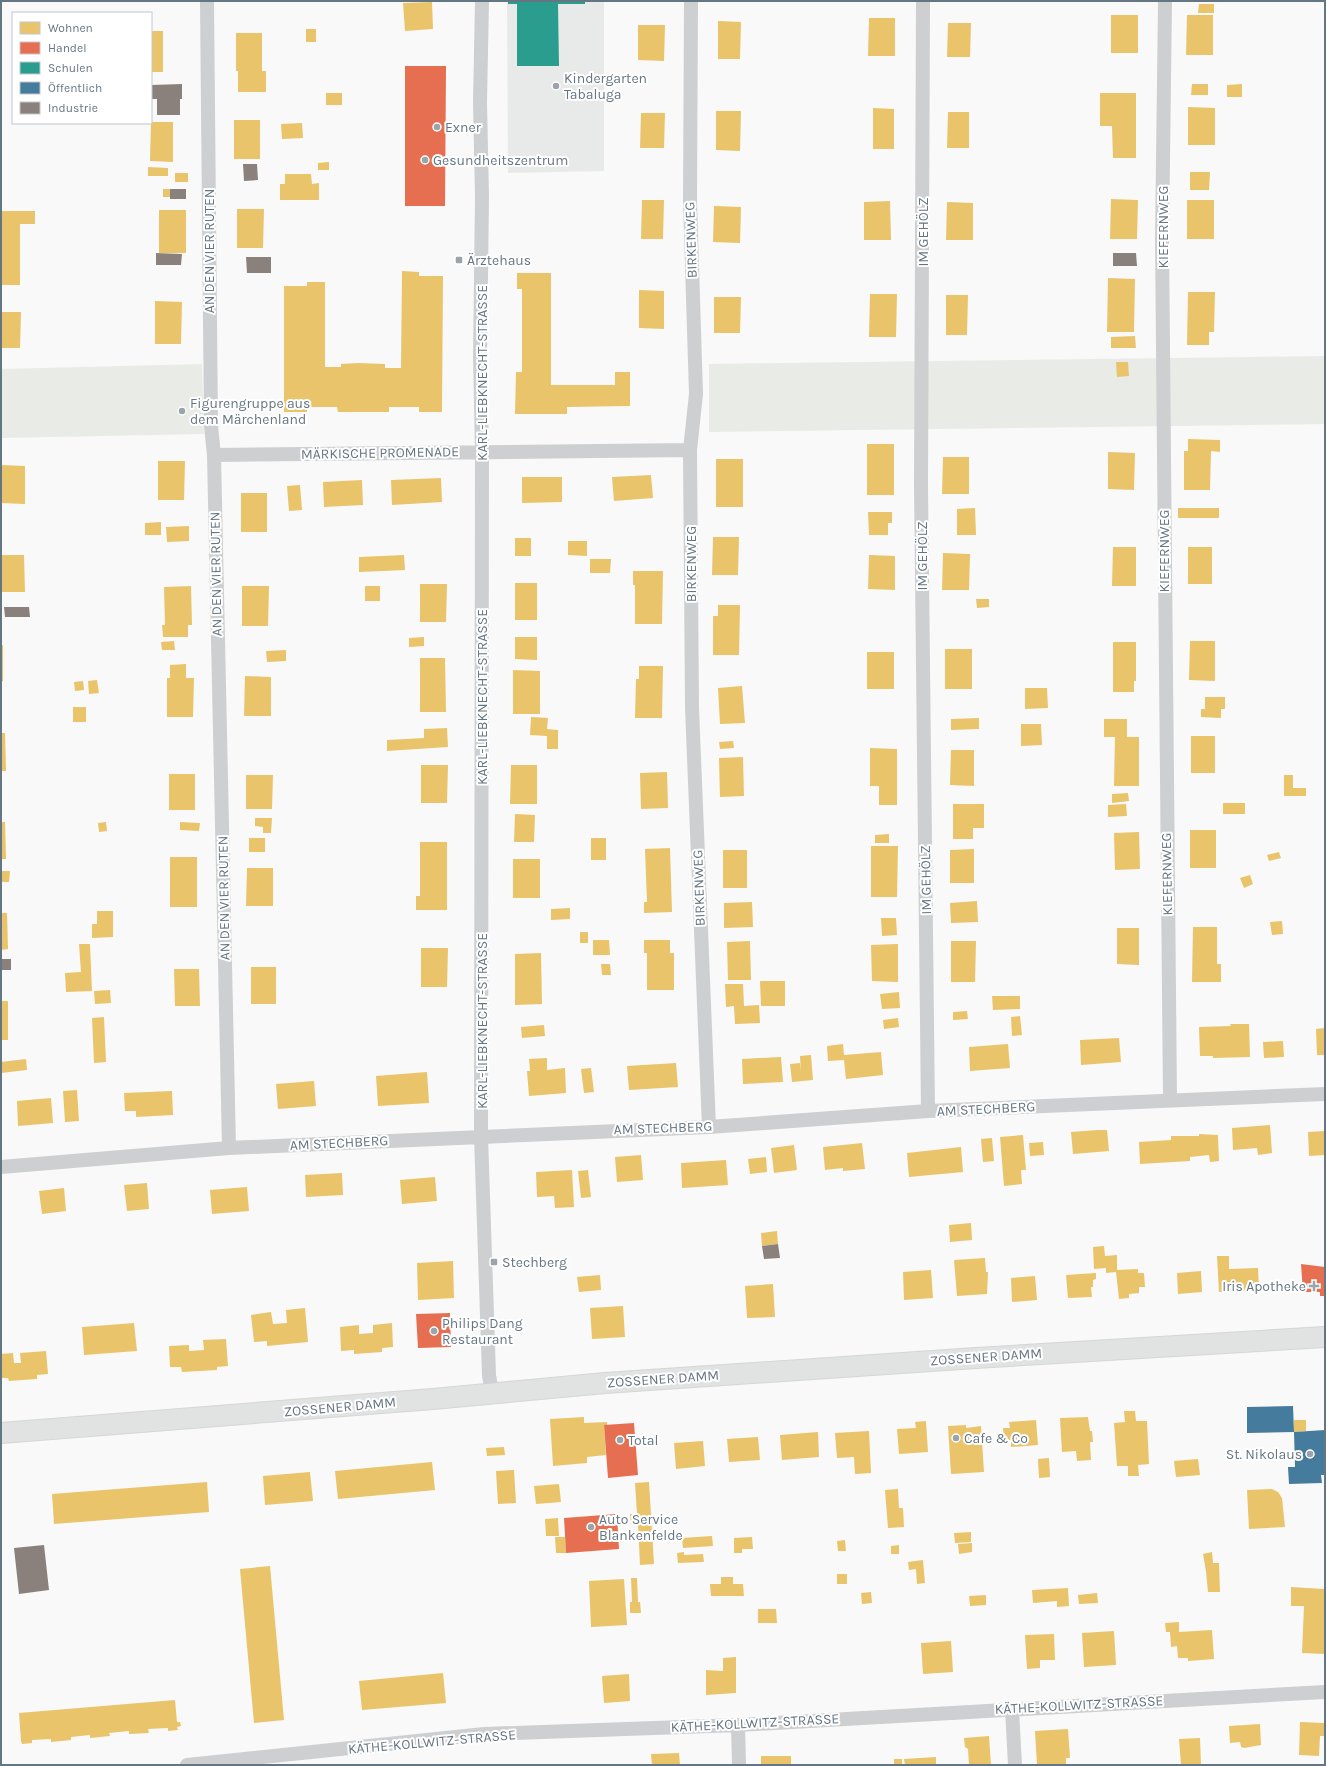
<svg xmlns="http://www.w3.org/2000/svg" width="1326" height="1766" font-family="Karla,sans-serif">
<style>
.built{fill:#e8e9e9}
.green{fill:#e8ebe6}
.homes{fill:#e9c46a}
.shops{fill:#e76f51}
.schools{fill:#2a9d8f}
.public{fill:#457b9d}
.industry{fill:#8a817c}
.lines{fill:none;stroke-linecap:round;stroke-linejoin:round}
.secondary-casing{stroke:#d5d6d7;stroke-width:22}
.street{stroke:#cecfd0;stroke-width:14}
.secondary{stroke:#e1e2e2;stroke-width:20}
.poi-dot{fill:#99a4ac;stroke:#fff;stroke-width:1.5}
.labels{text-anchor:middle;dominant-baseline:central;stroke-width:4;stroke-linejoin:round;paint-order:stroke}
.poi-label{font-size:14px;fill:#657683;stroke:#fff;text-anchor:start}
.street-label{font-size:14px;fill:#657683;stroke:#fff}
</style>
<rect width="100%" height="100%" fill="#f9f9f9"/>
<path class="built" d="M507,1h97v170l-96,2z"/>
<path class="green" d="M1325,356v68l-616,8v-68z
M202,364l2,70 -203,4v-69z"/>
<path class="homes" d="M432,2l1,27 -28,2 -2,-28z
M1199,4h15v9h-16z
M1111,15h27v38h-27z
M1187,15h26v40h-27z
M869,18h26v38h-27z
M718,21l23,1 -1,37h-22z
M948,23h23l-1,34h-23z
M638,25h27l-1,36 -26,-1z
M306,29h10v13h-10z
M151,31h12v41h-12z
M236,33h26v38h4v21h-28v-21h-2z
M1192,84h16v11h-17z
M1242,84v13h-15v-12z
M326,93h16v12h-16z
M1100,93h36v65h-23l-1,-32h-12z
M1188,107l27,1v37h-27z
M873,108l21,1v40h-21z
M716,111h25l-1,40 -24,-1z
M948,112h21v36h-22z
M641,113h24l-1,35h-24z
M234,120h26v39h-26z
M151,122h22v40l-23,-1z
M302,123l1,15 -21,1 -1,-15z
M329,162v8h-11v-7z
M148,167l20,1v8h-20z
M1190,172h20l-1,18h-19z
M175,173h13v9h-13z
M285,174h26l1,10 7,-1v17h-39v-16h5z
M163,189h7v8h-7z
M1111,199l27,1 -1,39h-27z
M642,200h22l-1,39h-22z
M1187,200h27v39h-27z
M890,201l1,39h-27v-38z
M947,202l26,1v37h-27z
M714,206l27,1 -1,36 -27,-1z
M237,209h27l-1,39h-26z
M159,210h27v43h-27z
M1,211h34v13h-15v61h-19z
M402,271l17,1v4h24l-1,136h-23v-5h-30v5h-51l-1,-5h-30v5h-23v-126h23v-4h18v85h16v-3l18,-1 26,1v4h16z
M517,273h34v112h64v-13h15v34l-63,1v7h-52l1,-42h6v-83h-5z
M1108,278l27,1 -1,53h-27z
M639,290l25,1v38l-25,-1z
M1188,292h27l-1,40h-5v13h-22z
M870,294h27l-1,43h-27z
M946,295h22l-1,40h-21z
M714,297h27l-1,36h-26z
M155,301l27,1 -1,42h-26z
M1,312h20l-1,36h-19z
M1135,336l1,12h-25v-11z
M1116,362h12l1,14 -12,1z
M1188,439l32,1v12l-9,-1 -1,39h-26v-39h4z
M867,444h27v51h-27z
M1108,452l27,1 -1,37 -26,-1z
M943,457h26v37h-27z
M716,459h27v48h-27z
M158,461h27l-1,39h-26z
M1,465l24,1v38l-24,-1z
M651,475l2,23 -39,3 -2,-24z
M522,477h40v25l-40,1z
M441,478l1,24 -50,3 -1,-25z
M362,480l1,25 -39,2 -1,-25z
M300,485l2,25 -13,1 -2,-25z
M241,493h26v39h-26z
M975,508l1,27h-19v-26z
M1178,508h41v10h-41z
M868,512h24v11h-4v12h-19z
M161,522v13h-16v-12z
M189,526v15l-22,1 -1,-15z
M713,537h26l-1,38h-26z
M515,538h16v18h-16z
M568,541h19v15l-19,-1z
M1113,547h23v39h-24z
M1188,547h24v37h-24z
M943,553l27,1 -1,36h-27z
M1,555h23l1,37h-24z
M404,555l1,15 -46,2v-15z
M869,555l26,1v34l-27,-1z
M590,559h21l-1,14h-20z
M633,571h30l-1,53h-27v-39h-2z
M515,583h22v37h-22z
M420,584h27l-1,38h-26z
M191,586l1,39h-4v12h-25l-1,-12h3l-1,-38z
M242,586h27l-1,40h-26z
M365,586h15v15h-15z
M976,599h13v8l-12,1z
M718,605h22l-1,50h-26v-39h5z
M424,637v9l-15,1v-9z
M515,637h22v23l-22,-1z
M174,641l1,9h-13l-1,-8z
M1190,641h25v40l-26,-1z
M1113,642h23v39h-2v11h-21z
M1,645h2v36h-2z
M945,649h27v40h-27z
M286,650v11l-19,1 -1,-11z
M867,652h27v37h-27z
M420,658h25l1,54h-26z
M186,664v14h8l-1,39h-26v-39h3v-13z
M639,666h24l-1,52h-27l1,-39h3z
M513,670l27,1v43h-27z
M245,676l26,1v39h-27z
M97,680l2,13 -10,1 -1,-13z
M83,681l1,9 -9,1 -1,-9z
M742,686l3,37 -25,1 -2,-36z
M1025,688h22l1,20 -23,1z
M1205,697h20v12h-4v9l-20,-1v-8h4z
M73,707h13v15h-13z
M531,717l17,1 -1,11 11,1v19h-11v-13l-17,-1z
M979,718v11l-28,1v-11z
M1104,719h23v18h12v49h-25l1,-49h-11z
M1021,724h20l1,21 -21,1z
M447,728l1,19 -61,4v-11l37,-2v-9z
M1,733h4l1,38h-5z
M1191,736h24v37h-24z
M733,741l1,7 -14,1 -1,-7z
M870,748l27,1v56h-18v-19h-9z
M951,750h23v36l-24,-1z
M743,757l1,39 -24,1 -1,-39z
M421,765h27l-1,38h-26z
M511,765h26v39h-27z
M667,772l1,36 -27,1 -1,-36z
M169,774h26v36h-26z
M246,775h27l-1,34h-26z
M1284,775h9v13h13v8h-22z
M1128,793l1,8 -17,2v-9z
M1223,803h22v11h-22z
M953,804h31v24h-11v11h-20z
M1126,804l1,12 -19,1v-12z
M515,814l20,1 -1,27h-20z
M255,818h17l-1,15h-8v-6l-8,-1z
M1,822h4l1,37h-5z
M106,822l1,9 -8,1 -1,-9z
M180,822l20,1 -1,8 -19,-1z
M1190,830h26v38h-26z
M1139,832l1,37 -25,1 -1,-37z
M889,834v9h-14v-8z
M249,838h16v14h-16z
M591,838h15v22h-15z
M420,842h27v68h-31v-14h4z
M871,846h27l-1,51h-26z
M670,848l2,64 -28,1v-11h3l-2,-53z
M974,849v34h-24v-33z
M723,850h24v38h-24z
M1279,852l2,6 -12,3 -2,-6z
M170,857h27v50h-27z
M513,859h27v39h-27z
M247,868h26v38h-27z
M1,871h9l-1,11h-8z
M1250,875l3,9 -9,4 -4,-10z
M977,901l1,21 -27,1 -1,-20z
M752,902l1,25 -29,1v-25z
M570,908v11l-19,1v-11z
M97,911h16v26l-21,1v-14h5z
M1,913h6l1,36 -7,1z
M881,918h15l1,17 -15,1z
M1282,921l1,13 -11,1 -2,-13z
M1193,927h24v37h4v18h-29z
M1117,928h22v37l-22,-1z
M580,932h8v11h-8z
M593,940h16l1,15h-17z
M644,940h26v13h4v37h-27v-37h-3z
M750,941l1,39h-23l-1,-38z
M951,941h25l-1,41h-24z
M79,944h11l2,47 -26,1 -1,-19 16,-1z
M898,944v38l-26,-1 -1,-36z
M421,948h27l-1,39h-26z
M541,953l1,51 -27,1v-51z
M601,964h9l1,11h-9z
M251,967h25v37h-25z
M174,969h25l1,37h-25z
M760,981h25v25h-24z
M725,984h18l1,22 15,-1 1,18 -25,1 -1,-18 -8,1z
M110,990l1,13 -16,1 -1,-13z
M899,992l1,16 -18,1 -2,-15z
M992,996h28v13l-27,1z
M1,1001h7v39h-7z
M967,1011l1,8 -15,1v-8z
M1020,1016l2,19 -10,1 -1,-19z
M104,1017l2,45 -12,1 -2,-45z
M898,1018l1,9 -15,2 -1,-9z
M1230,1024h19l1,33 -37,1v-2h-13l-1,-29 32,-1z
M544,1025l1,11 -23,2 -1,-11z
M1325,1028v27h-8l-1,-26z
M1119,1038l2,24 -40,3 -1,-25z
M1283,1041l1,16 -20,1 -1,-16z
M843,1044l1,11 37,-3 2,23 -37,4 -2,-19 -16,1 -1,-15z
M1008,1044l2,24 -40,3 -1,-24z
M811,1055l2,25 -21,2 -2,-18 10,-1 1,10 -1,-17z
M781,1057l2,25 -40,2 -1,-25z
M547,1058v12l18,-2 1,25 -37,3 -2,-25h3l-1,-12z
M26,1059l1,11 -26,3v-11z
M676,1063l2,24 -49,3 -2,-24z
M591,1068l3,24 -10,1 -3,-24z
M427,1072l2,31 -51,3 -2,-30z
M314,1081l2,25 -38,3 -2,-25z
M77,1090l2,31 -14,1 -2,-31z
M172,1091l1,24 -37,2v-6h-11l-1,-18z
M51,1098l2,25 -35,3 -1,-25z
M1270,1125l2,28 -14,2 -1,-7 -24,2 -1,-22z
M1098,1130h9l2,21 -36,3 -2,-22z
M1325,1131v24l-16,1 -1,-24z
M1199,1134l19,1 1,26 -9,1 -1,-7 -19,2v4l-50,3 -1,-22 32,-2v-4h28z
M1023,1135l3,35h-5l1,14 -18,2 -4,-49z
M992,1138l2,23 -11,1 -2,-23z
M1043,1142l1,13 -14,1 -1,-13z
M862,1143l3,26 -22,2v-3l-18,2 -2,-23z
M794,1145l3,25 -23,3 -3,-25z
M961,1147l2,25 -54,5 -2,-24z
M641,1155l2,25 -26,2 -2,-25z
M766,1157l1,15 -17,2 -2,-15z
M726,1160l2,25 -46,3 -1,-25z
M572,1170l2,37 -19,1 -1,-12 -17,1 -1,-25z
M588,1170l3,27 -10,1 -3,-27z
M342,1173l1,22 -37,2 -1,-22z
M435,1177l2,24 -35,3 -2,-24z
M147,1183l2,26 -22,2 -3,-26z
M247,1187l2,24 -37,3 -2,-24z
M64,1188l2,23 -24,3 -3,-23z
M971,1223l1,17 -22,2 -1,-17z
M777,1231l1,13 -16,2 -1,-13z
M1104,1246l1,10 12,-1v15l21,-1v4h6l1,14h-6v6l-10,1v4l-10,1 -3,-27 -10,1v-5l-12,1 -1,-22z
M1217,1256h12v13l29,-1 1,22 -40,2z
M985,1258l1,14h2l-1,22 -30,2 -3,-36z
M453,1261l1,37 -36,2 -1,-37z
M931,1270l2,28 -29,2 -1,-28z
M1201,1271l1,21 -24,2 -1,-21z
M1096,1273v6l-3,1v7h-2l1,10 -24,1 -2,-23z
M600,1275l1,15 -22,2 -2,-15z
M1035,1276l2,24 -25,2 -1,-24z
M773,1284l2,33 -28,1 -2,-32z
M623,1306l2,31 -33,2 -2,-31z
M305,1308l3,34 -41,4v-5l-13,1 -3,-27 20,-3 2,12 14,-1 -1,-13z
M134,1323l3,28 -53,4 -2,-28z
M392,1323l1,24 -11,1v4l-28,2v-4l-13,1 -1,-24 19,-2v9l14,-1v-8z
M226,1339l2,27 -11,1v3l-35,2 -1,-5h-11l-1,-21 20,-1v6l15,-1 -1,-10z
M46,1351l2,23 -11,1v4l-28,2 -1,-3h-7v-24l12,-1 1,10h7l-1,-10z
M1124,1411h11l1,10h11l2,43 -11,1 1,11h-11v-10h-11l-3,-43 11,-1z
M584,1417v6l23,-1v3h-3l2,30 -19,2v6l-34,3 -3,-47z
M1088,1417l2,14h2l1,11h-3l1,18 -14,1 -1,-10 -14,1 -2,-34z
M1036,1420l2,25 -27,2v-7h-7l-1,-12h7l-1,-6z
M1294,1420h12v11l-12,1z
M926,1421l2,31 -29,2 -2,-25 19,-1 -1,-6z
M966,1425v3l15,-2 3,46 -33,2 -3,-48z
M869,1431l2,42 -16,1 -1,-17 -17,1 -2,-25z
M818,1432l1,25 -37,3 -2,-25z
M758,1437l2,23 -31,2 -2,-23z
M703,1441l2,25 -29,3 -2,-26z
M504,1447l1,8 -18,1 -1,-8z
M1049,1458l1,19 -11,1 -1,-19z
M1198,1459l2,16 -24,2 -2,-16z
M432,1462l3,28 -97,9 -3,-28z
M514,1470l2,33 -18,1 -2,-33z
M310,1472l3,29 -48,4 -2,-29z
M207,1482l2,30 -155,12 -2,-30z
M649,1482l5,82 -14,1 -2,-41h-7l-1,-10h7l-2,-31z
M559,1484l2,18 -25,2 -2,-18z
M898,1489l1,19h4l1,19 -16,1 -3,-38z
M1272,1489l6,3 4,6 3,29 -36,2 -2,-39z
M558,1518l1,18h-13l-1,-17z
M971,1532v10l-16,1 -1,-10z
M712,1536l1,10 -30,2 -1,-10z
M555,1537h10l1,16h-10z
M752,1537l1,12h-11v4h-8v-15z
M845,1540l1,11h-8l-1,-10z
M972,1543v9l-13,2 -1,-10z
M899,1545v9h-8v-8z
M684,1552v3l19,-1 1,8 -26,1 -1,-10z
M1212,1552l1,11h6l1,29h-12l-2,-21 -3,-17z
M923,1560l2,23 -8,1 -1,-15 -7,1 -1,-8z
M270,1566l14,154 -30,3 -14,-154z
M837,1574h10v10h-10z
M721,1577h12v7h10l1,12h-33l-1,-12h11z
M631,1578h6l1,24h2l1,11h-11v-11h2z
M624,1579l3,46 -36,2 -2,-46z
M1291,1587l33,2 1,65 -23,-1 2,-47h-13z
M1068,1588l1,18 -12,1v-6l-24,2 -1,-13z
M871,1592l1,11 -10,1 -1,-11z
M1097,1593l1,10 -19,1 -1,-9z
M986,1595v10l-16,1 -1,-10z
M758,1609h18l1,14h-19z
M1179,1622v10l33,-2 2,29 -26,2v-3h-10l-1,-12 -6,1 -1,-15h-4l-1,-9z
M1114,1631l2,34 -32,2 -2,-34z
M1054,1634l1,26h-15v8l-13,1 -2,-34z
M951,1641l2,31 -30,2 -2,-31z
M736,1657v36l-30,2v-25l17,1v-13z
M443,1673l3,30 -84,7 -3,-29z
M629,1674l1,27 -26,2 -2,-27z
M175,1700l2,22h3l1,4 -4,1 1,3 -10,1v-3l-20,1 1,4 -20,1v-3l-20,2 1,3 -20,2v-3l-19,2v3l-20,2v-3l-19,1v3l-10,1 -1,-3 -2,-28z
M1300,1722l24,1v13h-4l-1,20 -20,-1z
M1260,1724l1,21 -17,3 -3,-1 -1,-5 -10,1 -1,-17z
M1068,1729l2,29h-4v7h-29l-2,-34z
M989,1736l2,29h-22l-1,-16 -3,-2 -1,-9z
M1200,1738l1,27h-20l-2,-26z
M679,1753l1,12h-28l-1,-11z
M761,1756h30v9h-30z
M936,1757v8h-31l-1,-6z
M894,1759h8v6h-8z"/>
<path class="shops" d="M405,66h41l-1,140h-40z
M1301,1264l24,3v29h-5v-4h-17z
M450,1313l1,34 -33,1 -2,-34z
M634,1423l4,52 -30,3 -4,-53z
M617,1514l2,35 -53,4 -2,-35z"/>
<path class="schools" d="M508,1h77v3h-27l1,62h-42v-62h-9z"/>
<path class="public" d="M1293,1406l1,26 31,-2v45h-4l1,8 -33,1 -1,-17h7l-1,-35 -47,1v-26z"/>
<path class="industry" d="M182,84v15h-2v16h-23v-16h-6v-14z
M243,164h14l1,16 -14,1z
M170,189h16v10h-16z
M156,253l26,1 -1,11h-25z
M1113,253h23l1,13h-24z
M246,257h25v16h-24z
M4,607h25l1,10h-25z
M1,959h10v11h-10z
M778,1244l2,14 -16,1 -2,-13z
M44,1545l5,45 -30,4 -5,-46z"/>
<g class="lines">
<g class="secondary-casing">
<path id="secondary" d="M1,1433l432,-34 172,-16 371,-25 349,-21"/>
</g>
<path class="street" d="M207,1l4,425 3,29 15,693
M482,1l-2,101 2,95 -2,159 2,96 -1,684 8,239 3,18
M691,1l-1,200 6,193 -6,56 2,258 17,419
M923,1l-2,485 7,625
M1165,1l-3,239 8,860
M214,455l476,-5
M1,1167l228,-19 480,-21 219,-16 397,-17
M1012,1709l3,56
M738,1725l1,40
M187,1765l297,-31 254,-9 587,-33"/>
<use href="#secondary" class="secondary"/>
</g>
<g class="poi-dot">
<circle cx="556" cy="86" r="4"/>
<circle cx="437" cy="127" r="4"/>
<circle cx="425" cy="160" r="4"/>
<rect x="455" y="256" width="8" height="8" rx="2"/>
<circle cx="182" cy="411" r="4"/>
<rect x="490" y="1258" width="8" height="8" rx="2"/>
<path d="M1312 1280h4v4h4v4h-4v4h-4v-4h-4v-4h4z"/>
<circle cx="434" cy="1331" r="4"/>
<circle cx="956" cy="1438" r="4"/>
<circle cx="620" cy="1440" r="4"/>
<circle cx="1310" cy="1454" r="4"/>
<circle cx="591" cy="1527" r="4"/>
</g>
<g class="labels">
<g class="poi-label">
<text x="564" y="78">Kindergarten<tspan x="564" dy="16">Tabaluga</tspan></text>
<text x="445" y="127">Exner</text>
<text x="433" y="160">Gesundheitszentrum</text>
<text x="467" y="260">Ärztehaus</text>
<text x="190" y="403">Figurengruppe aus<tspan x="190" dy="16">dem Märchenland</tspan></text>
<text x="502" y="1262">Stechberg</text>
<text x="1306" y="1286" text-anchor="end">Iris Apotheke</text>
<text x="442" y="1323">Philips Dang<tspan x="442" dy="16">Restaurant</tspan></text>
<text x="964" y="1438">Cafe &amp; Co</text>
<text x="628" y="1440">Total</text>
<text x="1302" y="1454" text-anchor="end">St. Nikolaus</text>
<text x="599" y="1519">Auto Service<tspan x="599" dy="16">Blankenfelde</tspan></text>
</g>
<g class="street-label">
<text transform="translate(1163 227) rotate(-90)">KIEFERNWEG</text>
<text transform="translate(923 232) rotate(-90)">IM GEHÖLZ</text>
<text transform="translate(691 240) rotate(-92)">BIRKENWEG</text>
<text transform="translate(209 251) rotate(-90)">AN DEN VIER RUTEN</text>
<text transform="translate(482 373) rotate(-90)">KARL-LIEBKNECHT-STRASSE</text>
<text transform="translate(380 453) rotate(-1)">MÄRKISCHE PROMENADE</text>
<text transform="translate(1164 551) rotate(-90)">KIEFERNWEG</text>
<text transform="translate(922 556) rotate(-90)">IM GEHÖLZ</text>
<text transform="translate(691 564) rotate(-90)">BIRKENWEG</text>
<text transform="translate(216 574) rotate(-91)">AN DEN VIER RUTEN</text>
<text transform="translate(482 697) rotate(-90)">KARL-LIEBKNECHT-STRASSE</text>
<text transform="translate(1167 874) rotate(-91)">KIEFERNWEG</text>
<text transform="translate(926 880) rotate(-91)">IM GEHÖLZ</text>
<text transform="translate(699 888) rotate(-92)">BIRKENWEG</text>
<text transform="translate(224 898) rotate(-91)">AN DEN VIER RUTEN</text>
<text transform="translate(482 1021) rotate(-90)">KARL-LIEBKNECHT-STRASSE</text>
<text transform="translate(986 1109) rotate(-3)">AM STECHBERG</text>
<text transform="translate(663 1128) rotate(-2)">AM STECHBERG</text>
<text transform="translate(339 1143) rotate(-3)">AM STECHBERG</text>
<text transform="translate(986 1357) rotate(-4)">ZOSSENER DAMM</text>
<text transform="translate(663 1379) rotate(-4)">ZOSSENER DAMM</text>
<text transform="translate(340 1407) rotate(-5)">ZOSSENER DAMM</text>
<text transform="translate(1079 1705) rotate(-3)">KÄTHE-KOLLWITZ-STRASSE</text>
<text transform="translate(755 1723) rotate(-3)">KÄTHE-KOLLWITZ-STRASSE</text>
<text transform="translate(432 1742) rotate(-5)">KÄTHE-KOLLWITZ-STRASSE</text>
</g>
</g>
<rect width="1326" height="1766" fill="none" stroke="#657683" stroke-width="4"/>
<rect x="12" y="12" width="140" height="112" fill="#ffffff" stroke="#c1c8cd"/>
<rect x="20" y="22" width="20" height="12" fill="#e9c46a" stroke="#c1c8cd"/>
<text x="48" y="32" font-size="12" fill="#657683">Wohnen</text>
<rect x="20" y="42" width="20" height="12" fill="#e76f51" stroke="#c1c8cd"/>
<text x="48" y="52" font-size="12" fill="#657683">Handel</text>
<rect x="20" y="62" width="20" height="12" fill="#2a9d8f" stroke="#c1c8cd"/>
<text x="48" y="72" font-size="12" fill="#657683">Schulen</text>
<rect x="20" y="82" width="20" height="12" fill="#457b9d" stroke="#c1c8cd"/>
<text x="48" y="92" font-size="12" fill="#657683">Öffentlich</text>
<rect x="20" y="102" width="20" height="12" fill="#8a817c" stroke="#c1c8cd"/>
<text x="48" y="112" font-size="12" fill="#657683">Industrie</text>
</svg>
